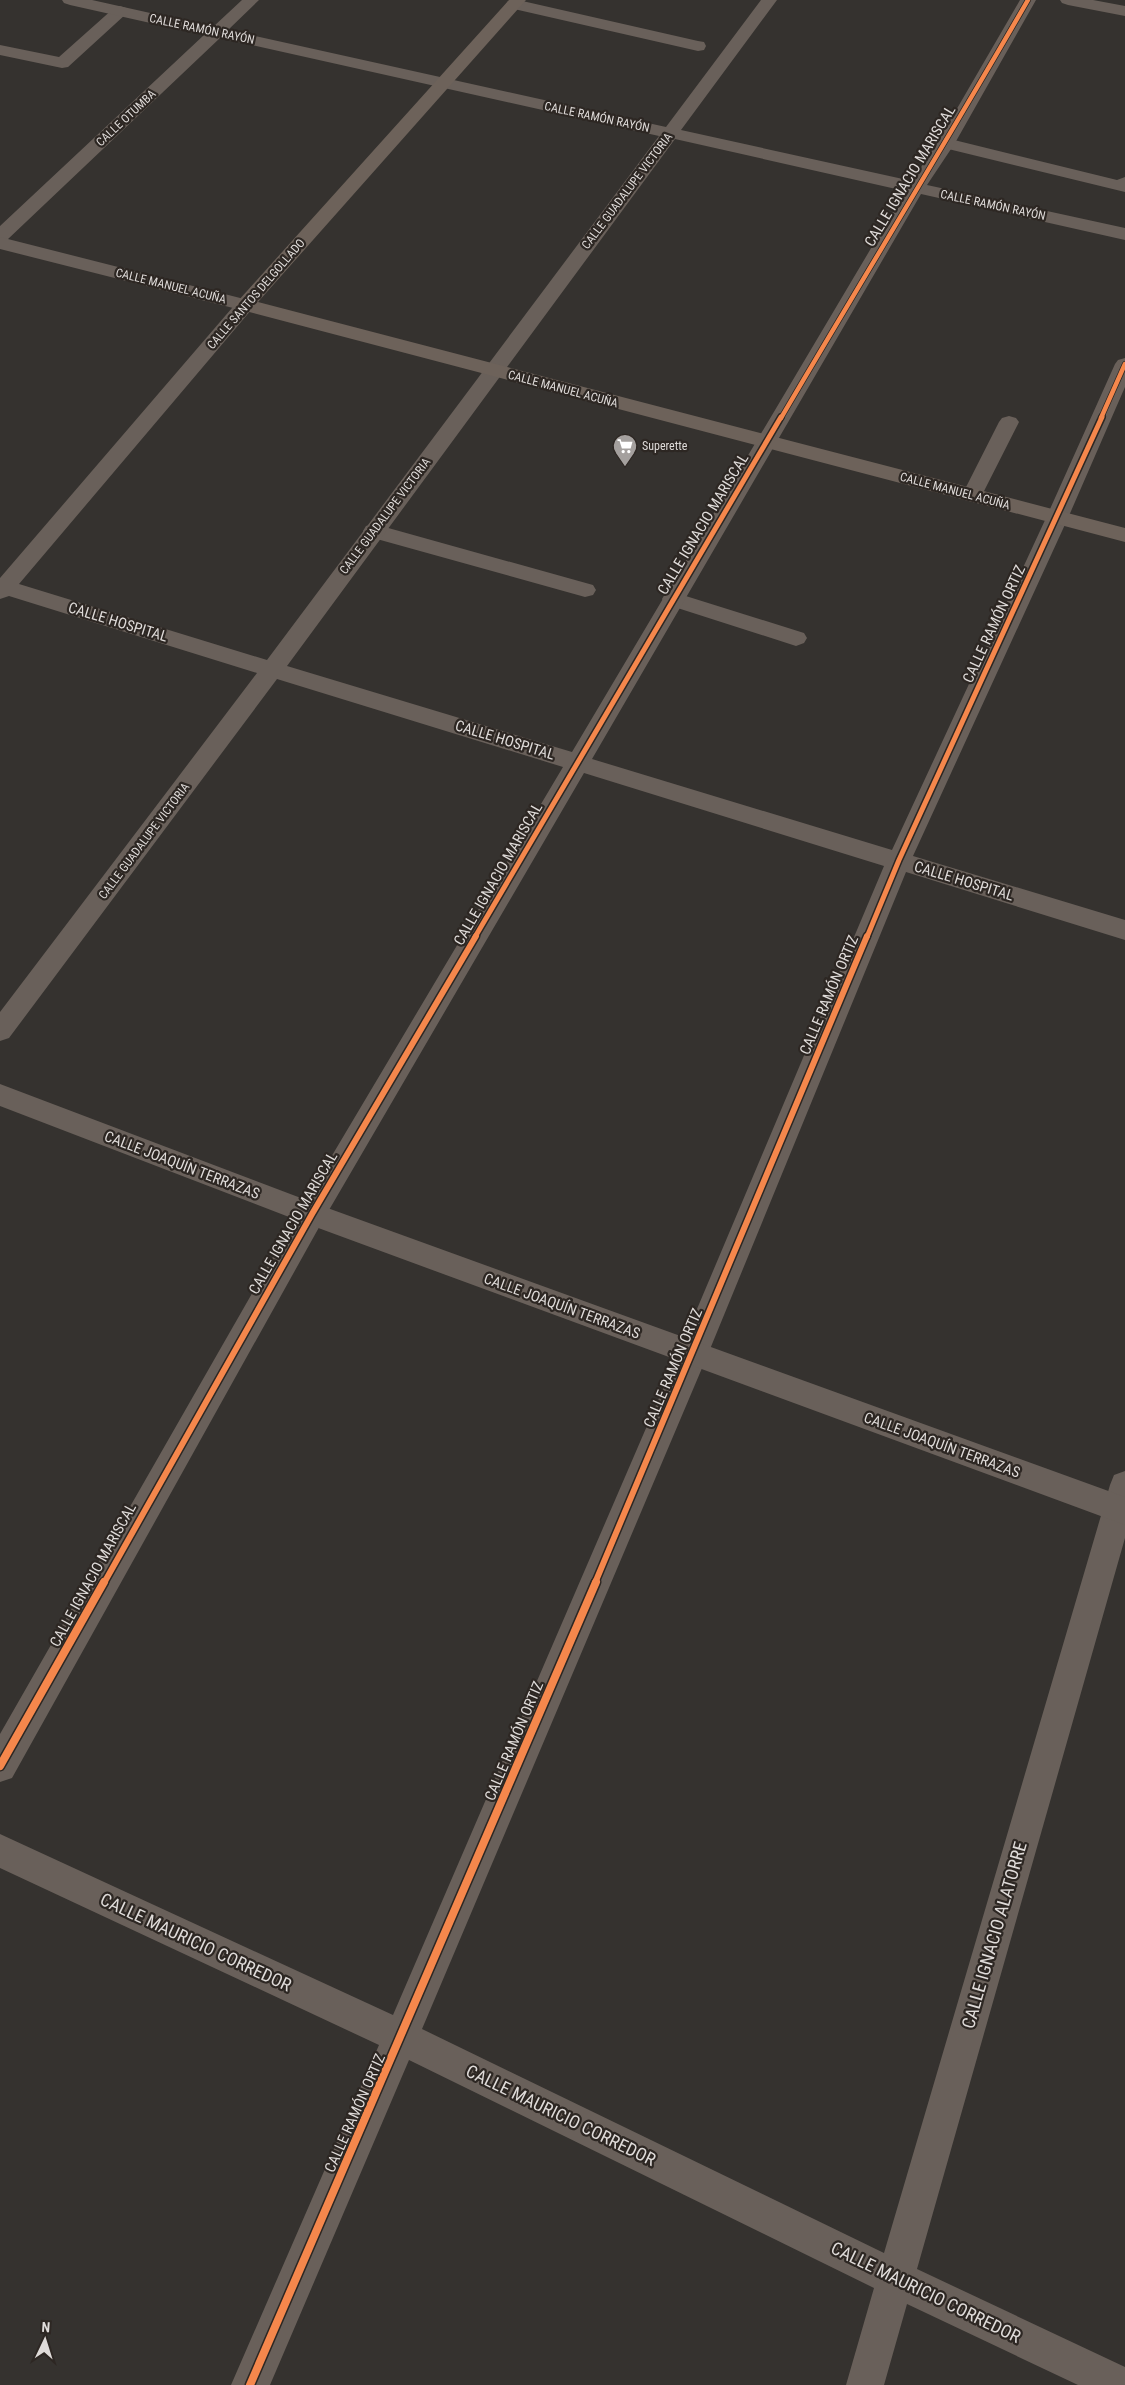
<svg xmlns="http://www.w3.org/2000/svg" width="1125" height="2385" font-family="'Roboto Condensed',sans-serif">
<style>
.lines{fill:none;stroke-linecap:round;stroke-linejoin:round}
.service{fill:#69605a;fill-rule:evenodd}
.minor{fill:#69605a;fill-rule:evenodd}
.tertiary{fill:#69605a;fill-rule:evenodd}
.secondary{fill:#6d625a;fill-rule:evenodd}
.cycleway-far3-casing{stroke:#2d2723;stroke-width:6}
.cycleway-far2-casing{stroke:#2d2723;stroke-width:8}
.cycleway-far1-casing{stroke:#2d2723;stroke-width:9}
.cycleway-casing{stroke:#2d2723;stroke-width:11}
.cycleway-far3{stroke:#f5874c;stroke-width:4.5}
.cycleway-far2{stroke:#f5874c;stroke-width:5}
.cycleway-far1{stroke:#f5874c;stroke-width:6}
.cycleway{stroke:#f5874c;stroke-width:8}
.labels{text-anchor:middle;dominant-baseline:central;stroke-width:4.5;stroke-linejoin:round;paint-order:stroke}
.far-street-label{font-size:12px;fill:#dfdbd9;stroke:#2d2723}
.far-poi-label{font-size:12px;fill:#dfdbd9;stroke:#2d2723;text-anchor:start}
.street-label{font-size:15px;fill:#dfdbd9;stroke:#2d2723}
.near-street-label{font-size:18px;fill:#dfdbd9;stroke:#2d2723}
</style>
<rect width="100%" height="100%" fill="#35322f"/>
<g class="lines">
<path class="service" d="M518,0l180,41 6,1 2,4 -2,4 -6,1 -184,-42 -6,-2 -2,-3 2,-3z
M120,6l6,2 2,3 -2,3 -58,53 -6,1 -62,-13v-10l59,12 55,-49z
M946,138l171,42 8,-3v15l-185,-45 -3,-4 3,-4z
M1009,416l7,2 3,4 -37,73 -3,5 -7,2 -7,-2 -3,-5 37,-73 3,-4z
M374,524l219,61 3,5 -3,5 -8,2 -219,-61 -3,-5 3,-5z
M673,592l131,41 3,5 -3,5 -8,3 -131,-42 -3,-5 3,-5z"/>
<path class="minor" d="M62,0h30l121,27 29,-27h17l-31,30 438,97 95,-127h16l-96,130 231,51 25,-38 83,-143h16l-81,143 -28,42 198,43v12l-204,-46 -329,565 300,91 154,-332 69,-154 3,-4 7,-2v29l-57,131 -155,338 212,64v20l-219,-68 -198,482 -286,675 462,224 226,-768 4,-10 11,-4v67l-208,731 208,98v18h-47l-171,-81 -23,81h-38l28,-97 -465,-228 -139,325h-39l148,-340 -379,-177v-34l393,181 285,-661 206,-488 -300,-93 -262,449 -310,556 -12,4v-48l302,-528 261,-439 -286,-88 -268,359 -9,3v-29l257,-339 -248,-77 -9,3v-21l238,-277 7,-2 7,2 3,4 -3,4 -233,275 248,76 392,-524 -439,-98 -213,202 -7,2v-16l204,-191 -134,-30 -6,-2zM675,139l230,52 -333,561 -285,-86z
M1060,0h33l32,6v10l-57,-11 -6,-2z"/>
<path class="tertiary" d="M0,237l252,64 3,4 -3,4 -7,2 -245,-62z
M0,1084l322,122 803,291v28l-823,-303 -302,-116z"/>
<path class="secondary" d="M509,0h17l-268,302 867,226v14l-887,-233 -3,-4 3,-4z"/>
<g class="cycleway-far3-casing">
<path id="cycleway-far3" d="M781,418c82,-140 166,-277 247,-418
M1101,418l24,-54"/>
</g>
<g class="cycleway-far2-casing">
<path id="cycleway-far2" d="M475,937l306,-520
M867,937l32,-77 203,-443"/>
</g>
<g class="cycleway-far1-casing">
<path id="cycleway-far1" d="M104,1583l208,-369 164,-278
M595,1583l272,-647"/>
</g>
<g class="cycleway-casing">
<path id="cycleway" d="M0,1766l104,-184
M250,2385l346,-803"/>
</g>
<use href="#cycleway-far3" class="cycleway-far3"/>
<use href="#cycleway-far2" class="cycleway-far2"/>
<use href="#cycleway-far1" class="cycleway-far1"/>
<use href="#cycleway" class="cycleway"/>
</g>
<defs>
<g id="supermarket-pin" transform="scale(1.25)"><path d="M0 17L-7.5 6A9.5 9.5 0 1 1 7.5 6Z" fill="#a4a09e" stroke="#2d2723"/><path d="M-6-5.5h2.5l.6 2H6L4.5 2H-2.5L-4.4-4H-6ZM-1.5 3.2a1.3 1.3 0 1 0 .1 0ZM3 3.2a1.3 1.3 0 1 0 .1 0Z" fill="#fff"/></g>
</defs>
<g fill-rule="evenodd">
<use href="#supermarket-pin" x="625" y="446"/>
</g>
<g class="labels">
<g class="far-street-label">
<text transform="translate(202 29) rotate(12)">CALLE RAMÓN RAYÓN</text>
<text transform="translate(597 117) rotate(12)">CALLE RAMÓN RAYÓN</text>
<text transform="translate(126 118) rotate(-43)">CALLE OTUMBA</text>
<text transform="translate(627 191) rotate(-53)">CALLE GUADALUPE VICTORIA</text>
<text transform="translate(993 205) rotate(12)">CALLE RAMÓN RAYÓN</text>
<text transform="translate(171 286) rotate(14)">CALLE MANUEL ACUÑA</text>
<text transform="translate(256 294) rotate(-49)">CALLE SANTOS DELGOLLADO</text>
<text transform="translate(563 389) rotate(15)">CALLE MANUEL ACUÑA</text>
<text transform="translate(955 491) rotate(15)">CALLE MANUEL ACUÑA</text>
<text transform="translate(385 516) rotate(-53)">CALLE GUADALUPE VICTORIA</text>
<text transform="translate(144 841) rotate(-53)">CALLE GUADALUPE VICTORIA</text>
</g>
<g class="far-poi-label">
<text x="642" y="446">Superette</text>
</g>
<g class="street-label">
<text transform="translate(910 176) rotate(-59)">CALLE IGNACIO MARISCAL</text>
<text transform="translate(703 524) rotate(-59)">CALLE IGNACIO MARISCAL</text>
<text transform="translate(118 622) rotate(17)">CALLE HOSPITAL</text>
<text transform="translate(994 624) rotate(-65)">CALLE RAMÓN ORTIZ</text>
<text transform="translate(505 740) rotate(17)">CALLE HOSPITAL</text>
<text transform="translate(498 874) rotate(-60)">CALLE IGNACIO MARISCAL</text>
<text transform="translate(964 881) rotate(17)">CALLE HOSPITAL</text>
<text transform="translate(829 995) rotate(-67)">CALLE RAMÓN ORTIZ</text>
<text transform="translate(182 1165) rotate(21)">CALLE JOAQUÍN TERRAZAS</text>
<text transform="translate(293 1223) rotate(-60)">CALLE IGNACIO MARISCAL</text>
<text transform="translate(562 1306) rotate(20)">CALLE JOAQUÍN TERRAZAS</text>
<text transform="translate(673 1368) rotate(-67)">CALLE RAMÓN ORTIZ</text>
<text transform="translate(942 1445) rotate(20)">CALLE JOAQUÍN TERRAZAS</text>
<text transform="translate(93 1575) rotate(-61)">CALLE IGNACIO MARISCAL</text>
<text transform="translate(514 1741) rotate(-67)">CALLE RAMÓN ORTIZ</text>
<text transform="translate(355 2113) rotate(-66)">CALLE RAMÓN ORTIZ</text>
</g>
<g class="near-street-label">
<text transform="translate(994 1935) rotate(-74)">CALLE IGNACIO ALATORRE</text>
<text transform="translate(196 1942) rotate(25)">CALLE MAURICIO CORREDOR</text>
<text transform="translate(561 2115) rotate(26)">CALLE MAURICIO CORREDOR</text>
<text transform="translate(926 2292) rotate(26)">CALLE MAURICIO CORREDOR</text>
</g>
</g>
<g transform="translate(45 2340) rotate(4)" stroke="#2d2723" stroke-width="4" paint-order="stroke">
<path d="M0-4L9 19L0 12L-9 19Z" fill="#dfdbd9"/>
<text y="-8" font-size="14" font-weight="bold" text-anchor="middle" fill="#dfdbd9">N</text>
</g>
</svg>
